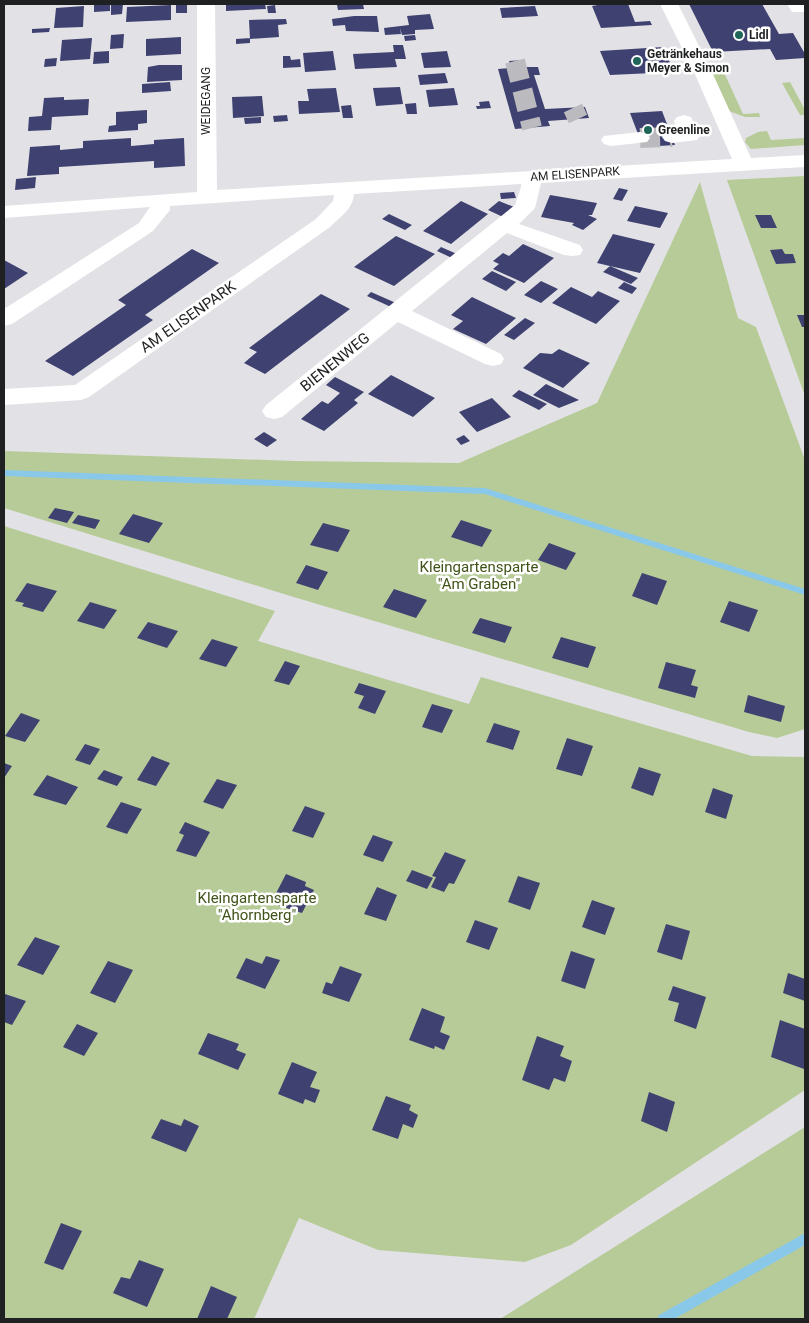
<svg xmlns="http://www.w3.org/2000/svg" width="809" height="1323" font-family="Roboto,sans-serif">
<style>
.green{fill:#b7cb98}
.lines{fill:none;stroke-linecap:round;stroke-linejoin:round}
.stream{fill:#8ac8e9;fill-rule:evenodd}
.building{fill:#3f4170}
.minor-tunnel{stroke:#bbbbbf;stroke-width:20;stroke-dasharray:20 10;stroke-linecap:butt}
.minor{fill:#fff;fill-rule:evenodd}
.poi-dot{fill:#1f6559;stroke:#fff;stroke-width:2}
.labels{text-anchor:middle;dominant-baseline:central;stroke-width:5;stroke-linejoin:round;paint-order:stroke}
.far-poi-label{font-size:12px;font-weight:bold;fill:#1f2021;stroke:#fff;text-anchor:start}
.far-street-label{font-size:12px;fill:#1f2021;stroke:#fff}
.street-label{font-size:15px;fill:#1f2021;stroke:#fff}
.park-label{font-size:15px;fill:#405318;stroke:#fff}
</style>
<rect width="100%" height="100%" fill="#e2e2e6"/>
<path class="green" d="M708,66l14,2 21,46 16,-1 1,4h-15l-16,-6z
M790,82l15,28v5h-5l-18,-32z
M767,131l4,9 34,-2v7l-54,4 -6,-7 1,-4 12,-6z
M805,176v220l-78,-216z
M700,182l38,136 18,9 49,133v269l-28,9 -28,-6 -462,-137 -283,-87v-57l291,10 164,2 138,-60z
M4,526l271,85 -17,30 211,63 12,-27 271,79 53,1v333l-234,155 -46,17 -147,-12 -79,-32 -45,101h-250z
M805,1127v192h-305z"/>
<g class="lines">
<path class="stream" d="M4,470l481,18 320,101v6l-320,-101 -481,-18z
M805,1233v12l-131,74h-17l2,-4z"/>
</g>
<path class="building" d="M94,4h16v7l-16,1z
M111,4h12l-1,10 -11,1z
M176,4h11v9h-11z
M226,4h39l1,5 -40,2z
M363,4l1,5 -26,1 -1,-5z
M603,4h25l7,18 15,-1 2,4 -51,3 -9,-22z
M689,4h73l17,30 14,-1 12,21v4l-29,2 -6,-11 -57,3z
M171,5v15l-45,2 1,-15z
M275,5l1,8h-8l-1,-7z
M84,6l-1,21 -29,1 2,-20z
M535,6l3,10 -36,2 -2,-10z
M430,14l4,15 -19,1v4l-13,1 -2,-7 1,6 -16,1 -1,-7 25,-3 -2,-9z
M354,16h23l2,16 -33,-1 -1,-6 -12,1 -1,-7z
M286,19l1,5 -9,1 1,12 -29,2 -1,-19z
M50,28l-1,4 -17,1v-4z
M124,34l-1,14 -13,1 1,-14z
M415,35l1,5 -11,1 -1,-5z
M181,37v17l-35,2v-17z
M92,38l-2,21 -30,2 2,-21z
M250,38v5l-14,1v-5z
M393,45h10l3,14h-11l2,8 -42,2 -2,-15 41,-2z
M663,47l11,25 -64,3 -10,-24z
M109,51v12l-16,1 1,-12z
M333,51l3,19 -31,2 -2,-19z
M447,51l4,16 -27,1 -3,-15z
M283,56h7l1,4 9,-1 1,8 -18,1z
M57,58l-1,8 -12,1 1,-8z
M524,60l2,7h12l2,8h-6l11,34 40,-2 4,11 -41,3 2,5 -35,3 -17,-60 13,-1 -2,-7z
M159,65h23v15l-35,2 1,-15z
M445,73l3,10 -28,2 -2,-10z
M170,82l1,9 -29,2v-9z
M400,87l3,17 -27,2 -3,-18z
M336,88l4,24 -41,2 -1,-13h11l-2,-12z
M454,88l4,17 -29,2 -3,-17z
M262,96l2,20 -31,2 -1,-21z
M64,97v3l25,-1 -1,16 -36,2 -1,13 -23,1 1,-14 13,-1 2,-18z
M489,101l2,7 -14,1 -1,-3h4l-1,-4z
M416,103l1,11h-10l-2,-10z
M351,105l2,13h-10l-2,-12z
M147,110v13l-9,1v6l-30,2 1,-6 7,-1v-13z
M662,111l13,34 -32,2 -13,-34z
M287,115l1,6 -14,1 -1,-6z
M261,117v6l-16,1 -1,-6z
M131,138v8l23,-2v-4l30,-2 1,28 -31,2v-7l-95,6v7l-32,2 3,-29 30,-2v5l23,-2v-7z
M36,177l-1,11 -20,2 1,-11z
M619,188l9,2 -6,11 -9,-2z
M514,192l2,6 -15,1 -1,-6z
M550,195l47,8 -5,12h-4l9,4 -14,11 -11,-5 2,-2 -33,-6z
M461,201l27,13 -37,30 -28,-13z
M499,201l15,6 -11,10 -15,-7z
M635,206l33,7 -8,15 -33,-7z
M389,214l23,11 -7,5 -23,-11z
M755,215h16l6,13h-16z
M613,234l42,10 -15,29 -43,-10z
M396,236l39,18 -41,32 -40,-19z
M523,244l31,14 -30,25 -31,-14 6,-5 -6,-3 10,-8 6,3z
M441,247l16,7 -5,4 -15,-7z
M192,249l27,14 -74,52 8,5 -80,56 -28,-15 81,-56 -8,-5z
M782,249l3,5h8l3,9 -20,1 -6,-14z
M4,260l24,13 -24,16z
M610,266l28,12 -7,6 -28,-12z
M492,271l24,11 -10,9 -24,-12z
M541,281l17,8 -17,14 -17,-8z
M624,282l13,6 -5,6 -14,-6z
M571,287l21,10 6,-6 22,10 -24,23 -44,-21z
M371,292l25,11 -5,4 -24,-11z
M321,294l29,15 -85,65 -21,-11 13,-11 -8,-4z
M472,297l44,21 -30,26 -33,-15 10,-8 -12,-6z
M797,315h8v12h-3z
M525,318l10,5 -21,17 -10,-5z
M559,349l31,14 -27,25 -40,-20 17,-15 12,1z
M391,375l44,23 -22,19 -45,-23z
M335,377l29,15 -10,8 4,3 -34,28 -23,-12 21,-18 6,3 12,-11 -14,-8z
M546,384l33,16 -20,8 -26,-13z
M519,390l28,14 -8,6 -27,-14z
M492,398l19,19 -34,15 -18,-20z
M264,432l13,8 -10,7 -13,-8z
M464,435l6,6 -9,4 -5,-6z
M55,508l19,4 -7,11 -19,-5z
M133,514l30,9 -14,20 -30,-9z
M78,515l22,5 -5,9 -23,-6z
M461,520l31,10 -10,17 -31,-10z
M323,523l27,7 -12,22 -28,-7z
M549,543l27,10 -10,17 -28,-10z
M306,565l22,7 -10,18 -22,-7z
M642,573l25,8 -10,24 -25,-9z
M27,583l30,8 -14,21 -21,-6 2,-3 -9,-2z
M394,589l33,11 -11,18 -33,-11z
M729,601l29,9 -9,22 -29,-10z
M90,602l27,8 -13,19 -27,-8z
M480,618l32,9 -7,16 -33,-10z
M148,622l30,9 -11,17 -30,-10z
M561,637l35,10 -8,21 -36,-10z
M212,639l26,8 -12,20 -27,-8z
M285,661l15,5 -11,19 -15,-4z
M666,662l30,8 -5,15 7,2 -3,11 -37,-10z
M359,683l27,8 -11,23 -17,-6 6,-12 -10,-3z
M748,695l37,11 -4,16 -37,-10z
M432,704l21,6 -11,23 -20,-6z
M21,713l19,7 -15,22 -20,-6z
M494,723l26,8 -7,19 -27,-8z
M567,738l26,8 -11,30 -26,-7z
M85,744l15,5 -10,16 -15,-5z
M152,756l18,7 -14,23 -19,-6z
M4,763l8,3 -8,12z
M639,767l22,7 -8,22 -22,-8z
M104,770l19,7 -6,9 -20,-7z
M47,775l31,12 -12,18 -33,-10z
M217,779l20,6 -14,24 -20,-7z
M713,788l20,7 -7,24 -21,-7z
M121,802l21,7 -15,25 -21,-7z
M305,806l20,7 -12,25 -21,-7z
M185,822l25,10 -14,25 -20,-6 8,-16 -5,-2z
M373,835l20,7 -10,20 -20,-7z
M445,852l21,8 -12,24 -5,-1 -5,9 -13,-5 5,-10 -4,-1z
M412,870l21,8 -6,11 -21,-8z
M286,874l20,8 -1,4 9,4 -12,23 -31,-10z
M518,876l22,7 -10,27 -22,-8z
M377,887l20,8 -11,26 -22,-7z
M592,900l23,8 -10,27 -23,-8z
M475,920l23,8 -9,22 -23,-8z
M666,924l24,7 -8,29 -25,-8z
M35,937l25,9 -17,29 -26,-10z
M571,951l24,8 -10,30 -24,-8z
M266,956l14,4 -15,29 -29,-11 10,-20 16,6z
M108,961l25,9 -18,33 -25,-10z
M340,966l22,8 -13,28 -27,-9 4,-11 6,2z
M788,973l17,6v22l-22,-8z
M673,986l33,11 -10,32 -22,-8 5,-18 -11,-3z
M5,994l21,7 -14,24 -8,-3z
M422,1008l23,9 -5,15 10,4 -6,14 -9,-4 -1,3 -25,-9z
M780,1020l25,9 -1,40 -33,-12z
M77,1024l21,9 -14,23 -21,-9z
M208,1033l31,11 -3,6 10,4 -8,16 -40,-16z
M537,1036l27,10 -4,10 12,5 -7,21 -11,-4 -5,12 -27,-10z
M292,1062l25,10 -7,15 10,3 -5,13 -10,-4 -2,5 -25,-10z
M649,1092l26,10 -8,30 -26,-11z
M386,1096l25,9 -2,5 9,5 -5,13 -10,-4 -5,15 -26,-9z
M161,1119l20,7 3,-7 15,7 -13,26 -35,-14z
M61,1223l21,8 -19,39 -19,-7z
M139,1260l25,9 -17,38 -34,-14 8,-16 9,2z
M211,1286l26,11 -10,22h-30z"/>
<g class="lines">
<path class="minor-tunnel" d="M515,61l17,67
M573,108l5,11
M640,138l32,-1"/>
<path class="minor" d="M197,4h18l2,186 515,-31 -38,-87 -34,-68h18l34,68 39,86 54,-3v12l-264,16 -6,25 -16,16 61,21 3,5 -3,5 -8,1 -8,-1 -57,-22 -95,78 89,43 3,5 -3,5 -8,2 -8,-2 -87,-42 -116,95 -8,2 -8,-2 -4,-6 4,-6 249,-200 6,-18v-3l-167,10c-1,15 -14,23 -24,33l-241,170 -8,3 -77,5v-16l71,-4 241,-166 17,-18 1,-6 -164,11v4l-17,21 -141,93 -8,2v-17l135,-86 11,-16 -146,11v-12l193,-14z
M787,4h18v8h-13z
M684,115l7,2 9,19 -3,4 -25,3 -7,-2 -3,-4 3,-4 13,-2 -4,-10 3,-4z
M640,132l7,2 3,4 -3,4 -36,4 -7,-2 -3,-4 3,-4z"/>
</g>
<g class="poi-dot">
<circle cx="739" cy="35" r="5"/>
<circle cx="637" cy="61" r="5"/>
<circle cx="648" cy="130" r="5"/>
</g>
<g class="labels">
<g class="far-poi-label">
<text x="749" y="35">Lidl</text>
<text x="647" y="54">Getränkehaus<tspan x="647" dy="14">Meyer &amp; Simon</tspan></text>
<text x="658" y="130">Greenline</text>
</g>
<g class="far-street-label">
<text transform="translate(206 101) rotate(-90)">WEIDEGANG</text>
<text transform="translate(575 174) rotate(-4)">AM ELISENPARK</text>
</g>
<g class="street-label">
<text transform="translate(188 317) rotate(-35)">AM ELISENPARK</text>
<text transform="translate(335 362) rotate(-39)">BIENENWEG</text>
</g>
<g class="park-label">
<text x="479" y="567">Kleingartensparte<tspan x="479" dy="17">"Am Graben"</tspan></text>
<text x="257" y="898">Kleingartensparte<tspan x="257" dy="17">"Ahornberg"</tspan></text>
</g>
</g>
<rect width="809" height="1323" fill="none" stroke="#1f2021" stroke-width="10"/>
</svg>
